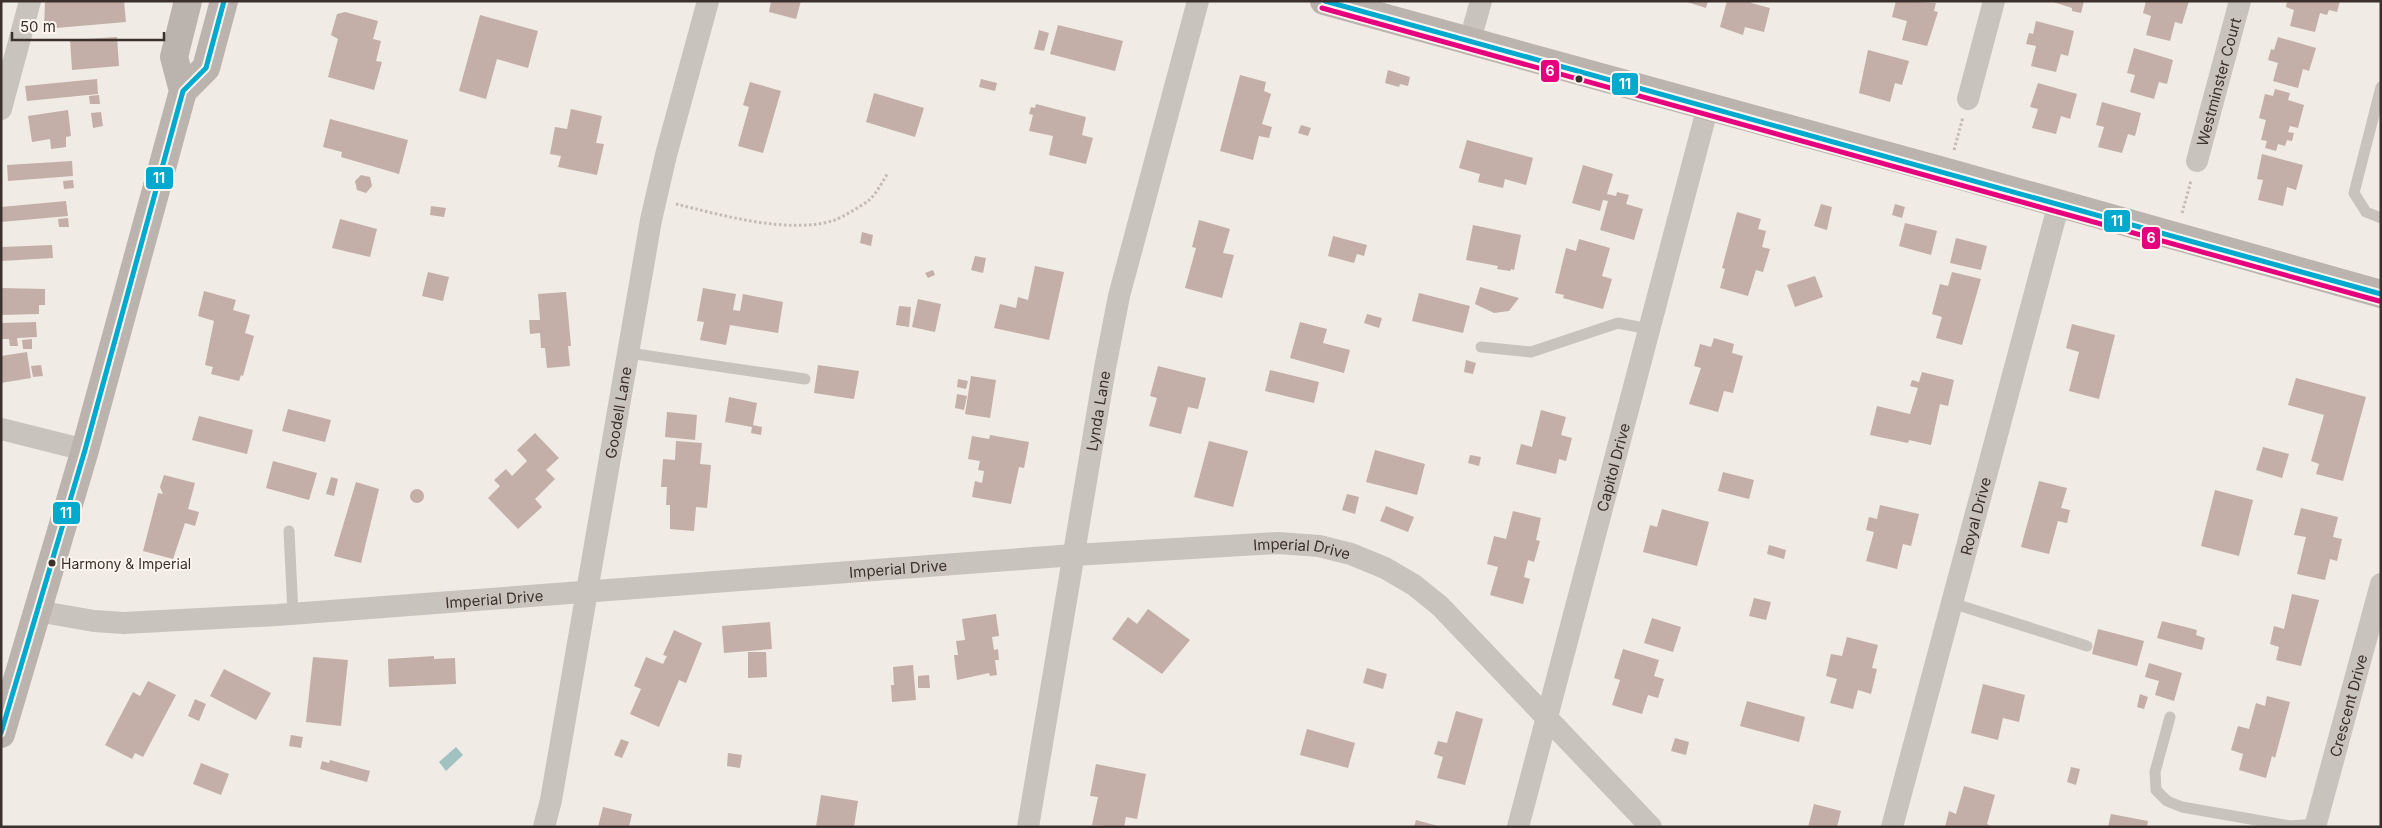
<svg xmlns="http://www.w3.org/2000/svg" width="2382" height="828" font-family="Inter,sans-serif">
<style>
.water{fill:#a1c2c1}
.building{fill:#c3afa7}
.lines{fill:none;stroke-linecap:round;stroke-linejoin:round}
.path{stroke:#c2bbb6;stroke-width:3;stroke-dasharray:2.5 2.5;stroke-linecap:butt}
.service{stroke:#c9c3be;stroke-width:11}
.minor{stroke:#c9c3be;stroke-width:22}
.secondary{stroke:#bab3ae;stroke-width:28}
.bus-1-casing{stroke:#fbf5ee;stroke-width:9}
.bus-2-casing{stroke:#fbf5ee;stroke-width:9}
.bus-1{stroke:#00a9ce;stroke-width:5}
.bus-2{stroke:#e5007d;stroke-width:5}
.bus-dot{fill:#3b302b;stroke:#fbf5ee;stroke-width:2}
.labels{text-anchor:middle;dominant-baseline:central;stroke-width:4;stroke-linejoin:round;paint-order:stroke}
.bus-label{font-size:14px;fill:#3b302b;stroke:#fbf5ee;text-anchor:start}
.street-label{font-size:15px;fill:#3b302b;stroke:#fbf5ee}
.line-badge{stroke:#fbf5ee;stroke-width:2}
.badge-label{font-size:14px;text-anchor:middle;font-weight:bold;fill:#fff}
</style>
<rect width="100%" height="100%" fill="#f0ebe5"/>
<path class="water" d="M456,747l7,8 -17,16 -7,-9z"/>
<path class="building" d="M45,1h79l2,21 -82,7z
M771,1h30l-5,18 -27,-7z
M1684,1h24l-2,7z
M1727,1h25l-1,2 19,5 -6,24 -19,-5 -2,8 -23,-8z
M1896,1l40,2 -2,8 4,1 -11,34 -25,-6 5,-19 -15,-4z
M2050,1h34l-3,12 -9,-2v-3z
M2146,1h43l-7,23 -7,-2 -5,19 -24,-6 5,-19 -8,-3z
M2287,1h53l-3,11 -8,-2 -2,5 -7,-2 -5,19 -25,-6 4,-16 -8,-3z
M345,12l33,9 -5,18 8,2 -5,20 6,1 -8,28 -46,-13 10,-38 -7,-4 6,-21z
M480,15l58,16 -10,37 -31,-9 -11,40 -27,-8z
M2036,21l38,10 -6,25 -7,-2 -5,18 -25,-6 5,-20 -10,-2 3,-11 4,1z
M1058,25l65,16 -8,30 -65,-17z
M1039,30l10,3 -5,18 -10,-2z
M117,37l2,29 -47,4 -2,-30z
M2278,37l38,11 -7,23 -6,-2 -5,19 -25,-7 5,-18 -10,-3 3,-11 3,1z
M2134,48l39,12 -6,24 -8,-2 -5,17 -24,-7 5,-17 -8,-2z
M1868,50l41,11 -7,24 -7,-2 -5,19 -31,-9z
M1388,70l22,7 -2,9 -8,-2 -1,3 -14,-4z
M1240,75l26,7 -2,9 7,3 -9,30 10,3 -3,11 -10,-2 -6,24 -33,-9z
M97,79l1,15 -71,7 -2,-15z
M981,79l16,4 -2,8 -16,-4z
M750,82l31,9 -18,62 -25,-7 11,-39 -6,-2z
M2038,83l39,11 -7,25 -9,-3 -5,18 -24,-6 6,-19 -8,-2z
M2275,89l15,4 -2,7 16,5 -6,23 -8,-2 -2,6 6,1 -2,8 -5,-1 -2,6 -7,-2 -2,7 -11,-3 2,-7 -6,-1 5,-20 -7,-2 6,-24 8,2z
M874,93l50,15 -9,29 -49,-15z
M99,95l1,9h-10l-1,-8z
M2102,102l39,11 -6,23 -7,-2 -6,19 -24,-6 6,-20 -8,-2z
M1036,104l50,13 -4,18 11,3 -7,26 -37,-9 4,-19 -24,-5 4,-16 -4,-1 2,-7 4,1z
M571,109l31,7 -6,27 8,1 -7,31 -39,-8 3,-11 -11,-2 5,-27 12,2z
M68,110l3,26 -5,1v10l-15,2 -1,-10 -18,3 -4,-26z
M101,112l2,14 -10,2 -2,-15z
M330,119l78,21 -9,34 -58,-17 1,-5 -19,-5z
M1301,125l10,3 -3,8 -10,-3z
M1467,140l66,18 -7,27 -21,-6 -2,9 -25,-6 2,-8 -21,-6z
M2262,154l41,11 -7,25 -9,-3 -4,19 -25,-6 5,-20 -6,-1z
M72,161l1,15 -65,5 -1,-16z
M1583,165l30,9 -6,20 9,2 1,-4 12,3 -3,9 17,5 -9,31 -34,-10 8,-29 -5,-1 -3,11 -28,-8z
M361,175l9,2 2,9 -6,7 -9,-3 -2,-9z
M73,180l1,8 -10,1 -1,-8z
M66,201l2,15 -67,6v-15z
M1821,204l11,3 -5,23 -13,-4z
M1895,204l10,3 -3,11 -10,-3z
M431,206l15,2 -2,9 -14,-2z
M1737,212l24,7 -3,10 8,2 -4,16 8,2 -7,23 -7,-2 -8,26 -28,-8 5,-19 -3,-1z
M68,218l1,9h-10l-1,-8z
M340,219l37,10 -7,28 -38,-9z
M1199,220l31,9 -7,24 11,2 -12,43 -37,-10 11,-40 -4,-1z
M1905,223l32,8 -6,24 -32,-9z
M1473,225l48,10 -7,35 -3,-1 -1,2 -13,-2 1,-3 -32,-6z
M862,232l11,3 -2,11 -11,-3z
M1333,236l34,9 -3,11 -7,-2 -3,9 -26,-7z
M1956,238l31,8 -6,24 -31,-7z
M1579,239l31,9 -8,28 10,3 -9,30 -40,-11 1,-3 -9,-2 11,-45 10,3z
M52,245l1,13 -52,3v-14z
M975,256l11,2 -3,15 -12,-3z
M1035,266l29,6 -15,68 -55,-12 6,-24 16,4 2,-11 10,3z
M933,270l2,5 -7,3 -3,-5z
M428,272l21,5 -6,24 -21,-5z
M1952,272l29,7 -19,66 -26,-7 6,-21 -10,-3 8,-30 8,2z
M1815,276l8,21 -28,10 -8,-22z
M1480,287l39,11 -10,13 -15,2 -19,-9z
M1,288l44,1v16h-6v9l-38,1z
M703,288l33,6 -3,16 7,1 3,-17 40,8 -5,31 -48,-8 -4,20 -26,-5 4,-18 -7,-1z
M204,291l32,9 -3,10 17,5 -5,18 9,3 -11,40 -2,-1 -2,6 -28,-7 2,-7 -8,-2 9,-44 -16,-5z
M566,292l5,54h-3l2,20 -23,2 -2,-20h-4l-1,-15 -10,1 -1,-14h11l-2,-26z
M1419,293l51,13 -7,27 -51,-12z
M918,299l23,5 -6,28 -23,-5z
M899,306l12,1 -2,20 -13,-2z
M1367,314l15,4 -3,10 -15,-5z
M36,322l1,15 -20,1 1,8h-8l-1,-7h-8v-16z
M1300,322l27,7 -4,14 27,7 -6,23 -54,-15z
M2072,324l43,11 -16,64 -30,-8 10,-39 -13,-4z
M1714,338l20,6 -2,9 11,3 -10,37 -9,-2 -6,21 -29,-8 12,-36 -7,-2 6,-22 11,3z
M32,339v10h-9l-1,-9z
M27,352l4,26 -30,5v-27z
M1466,360l10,3 -3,11 -9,-2z
M41,365l2,11 -10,1 -2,-11z
M818,365l41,6 -5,28 -40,-6z
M1158,366l48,12 -8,31 -10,-2 -7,27 -32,-8 8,-28 -7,-2z
M1270,370l49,12 -5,21 -49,-12z
M1922,372l32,8 -6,26 -8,-2 -9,41 -22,-5 -1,3 -38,-8 7,-29 33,8 8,-26 -8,-2 2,-6 7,2z
M971,376l25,4 -6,38 -25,-4z
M2296,378l70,19 -23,84 -27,-7 3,-10 -8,-3 13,-46 -36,-10z
M958,379l10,2 -2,8 -9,-2z
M957,394l10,2 -3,14 -9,-2z
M729,397l28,6 -4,22 9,2 -1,8 -10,-2 1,-6 -27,-5z
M288,409l43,11 -6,22 -43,-11z
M1541,410l25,7 -5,18 11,3 -6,23 -7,-2 -3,15 -40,-10 5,-20 11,3z
M667,412l30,3 -2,25 -30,-3z
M199,416l54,14 -6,24 -55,-14z
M535,433l24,25 -13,12 9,9 -20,20 7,8 -24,22 -30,-31 12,-12 -6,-6 12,-11 6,7 15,-15 -10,-11z
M990,435l39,7 -5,26 -5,-1 -8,37 -39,-7 3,-16 7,2 2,-12 -6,-1 2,-9 -12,-2 4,-23 17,3z
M676,441l26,2 -2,21 11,1 -4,43 -11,-1 -2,24 -24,-2v-24h-4l1,-18h-6l2,-28 12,1z
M1209,441l39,10 -15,56 -39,-10z
M2263,447l26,7 -7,24 -26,-8z
M1375,450l50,14 -8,31 -51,-13z
M1470,455l11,2 -2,9 -11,-3z
M273,461l44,12 -8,27 -43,-12z
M1723,472l31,8 -5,19 -31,-8z
M164,475l31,8 -7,26 11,3 -4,14 -10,-3 -12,36 -30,-8 15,-58 5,1 -3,-7z
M331,477l7,2 -4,17 -8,-2z
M2039,481l28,7 -6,20 9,2 -3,13 -9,-2 -9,33 -28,-7z
M356,482l23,7 -18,74 -27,-7z
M410 496a7 7 0 1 1 14 0a7 7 0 1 1-14 0Z
M2215,490l38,10 -14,56 -38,-10z
M1347,494l12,3 -4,17 -13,-4z
M1880,505l39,9 -8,32 -8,-2 -6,25 -31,-8 8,-29 -8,-2 3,-13 8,2z
M1386,506l28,11 -6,15 -28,-11z
M2301,508l37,9 -5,20 9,2 -5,22 -7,-2 -5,21 -28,-6 9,-37 -12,-2z
M1662,509l47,13 -12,44 -54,-14 7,-27 7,2z
M1513,511l28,7 -5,22 4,1 -6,21 -6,-2 -4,17 6,2 -7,25 -33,-9 8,-28 -11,-3 7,-28 12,3z
M1769,545l17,5 -2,9 -17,-5z
M2292,594l27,6 -18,66 -25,-6 3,-13 -9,-3 4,-18 10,3z
M1754,598l17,4 -5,18 -17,-4z
M1148,609l42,31 -28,34 -50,-35 16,-22 9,7z
M996,614l3,22 -7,1 2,13 4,-1 1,11h-4l2,15 -7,1 -1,-3 -32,7 -3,-25h4l-2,-14 9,-1 -3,-21z
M1652,618l29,9 -8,25 -29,-9z
M2162,621l35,9 -1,5 9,3 -3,12 -45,-12z
M770,622l2,27 -48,4 -2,-27z
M2098,629l46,12 -7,25 -45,-12z
M674,630l28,13 -16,40 -7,-3 -20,47 -29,-13 11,-25 -7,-3 12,-29 17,7 4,-8 -4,-1z
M1847,637l31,8 -6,23 5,1 -6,25 -13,-4 -5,19 -23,-6 7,-24 -11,-3 5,-22 11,2z
M1623,649l36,11 -5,16 10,3 -6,19 -10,-3 -6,19 -30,-9 8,-25 -6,-2z
M748,652h18l1,25 -19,1z
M434,656v3l21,-1 1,26 -67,3 -1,-28z
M313,657l35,3 -7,66 -35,-4z
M2149,663l33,10 -8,28 -19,-6 4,-14 -14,-4z
M913,665l3,35 -24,2 -1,-17h3l-1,-18z
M1367,668l20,6 -4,15 -20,-6z
M224,669l47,24 -15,27 -46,-24z
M929,675l1,13h-12v-12z
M148,681l28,14 -33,62 -8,-4 -3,6 -27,-14 28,-53 7,4z
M1983,684l42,11 -6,27 -16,-4 -5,22 -27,-7z
M2140,694l8,3 -4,12 -7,-2z
M2267,696l23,6 -15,56 -3,-2 -6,22 -27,-8 4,-16 -12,-4 7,-24 11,3 7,-26 9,3z
M195,699l11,5 -7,17 -11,-5z
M1747,701l58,16 -6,25 -59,-16z
M1456,711l27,8 -18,66 -28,-7 6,-21 -9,-3 4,-13 9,2z
M1307,729l48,14 -7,25 -48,-13z
M291,735l12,2 -2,11 -12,-2z
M1675,738l14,4 -3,13 -15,-4z
M621,739l8,3 -7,16 -8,-3z
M728,753l14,2 -2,13 -13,-2z
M330,760l40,11 -3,11 -47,-13 2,-8 7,2z
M201,763l28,11 -8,21 -28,-11z
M1096,764l50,10 -9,45 -11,-2 -2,10 -32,-2 6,-28 -8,-1z
M2071,767l9,2 -4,16 -9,-3z
M1964,786l31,9 -8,29 6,3h-48l4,-16 7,3z
M821,795l37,6 -4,26h-38z
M1814,804l27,7 -4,16h-29z
M603,807l29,7 -3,13h-31z
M2111,814l37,7 -1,6h-39z
M1416,820l22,6v1h-24z"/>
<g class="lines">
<path class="path" d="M1954,150l9,-33
M676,204c45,11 114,31 159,16 10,-4 24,-13 33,-19 8,-6 14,-19 20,-28
M2182,213l9,-32"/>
<path class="service" d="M2381,87l-27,106 12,19 15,6
M1481,347l50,5 87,-29 31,6
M629,353l176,26
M289,531l4,83
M1952,603l135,43
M2170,717l-15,55 1,18 11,11 15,6 108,19 26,-2"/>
<g class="minor">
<path d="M1470,40l11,-39"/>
<path d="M1968,99l26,-98"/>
<path d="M1,109l29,-108"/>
<path id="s1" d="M2197,161l43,-160"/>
<path d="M1,429l84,21"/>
<path id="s2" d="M37,611l57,10 30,2 153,-8 797,-60 204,-12 41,3 32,8 34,14 29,17 26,21 211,221"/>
<path id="s3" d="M544,827l7,-27 100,-580 15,-65 42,-154"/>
<path id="s4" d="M1028,827l77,-459 14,-72 79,-295"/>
<path id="s5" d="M1518,827l190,-721"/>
<path id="s6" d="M1892,827l167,-624"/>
<path id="s7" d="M2315,827l66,-243"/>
</g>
<path class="secondary" d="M1324,1l623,171 434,122
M183,91l-9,-34 14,-56
M1,734l84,-284 98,-359 23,-23 18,-67"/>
<g class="bus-1-casing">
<path id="bus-1" d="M1325,1l1056,293
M1,733l84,-283 98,-359 23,-23 18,-67"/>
</g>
<g class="bus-2-casing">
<path id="bus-2" d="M1322,8l1057,293"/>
</g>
<use href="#bus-1" class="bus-1"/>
<use href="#bus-2" class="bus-2"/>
</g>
<g class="bus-dot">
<circle cx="1579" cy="79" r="4.5"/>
<circle cx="52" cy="563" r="4.5"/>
</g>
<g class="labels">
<g class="bus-label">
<text x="61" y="563">Harmony &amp; Imperial</text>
</g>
<g class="street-label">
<text stroke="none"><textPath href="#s1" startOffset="82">Westminster Court</textPath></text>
<text stroke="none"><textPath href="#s4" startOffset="422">Lynda Lane</textPath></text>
<text stroke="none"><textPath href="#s3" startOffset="421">Goodell Lane</textPath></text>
<text stroke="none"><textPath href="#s5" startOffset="372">Capitol Drive</textPath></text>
<text stroke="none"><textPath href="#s6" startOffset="322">Royal Drive</textPath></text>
<text stroke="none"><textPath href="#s2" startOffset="1269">Imperial Drive</textPath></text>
<text stroke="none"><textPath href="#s2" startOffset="864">Imperial Drive</textPath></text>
<text stroke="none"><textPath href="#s2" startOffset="459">Imperial Drive</textPath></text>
<text stroke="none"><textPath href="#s7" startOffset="126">Crescent Drive</textPath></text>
</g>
</g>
<g class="line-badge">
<rect x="1540" y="59" width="20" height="24" rx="5" fill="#e5007d"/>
<rect x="1611" y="72" width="28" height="24" rx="5" fill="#00a9ce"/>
<rect x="145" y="166" width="29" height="24" rx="5" fill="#00a9ce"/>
<rect x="2103" y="209" width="28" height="24" rx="5" fill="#00a9ce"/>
<rect x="2141" y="226" width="20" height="24" rx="5" fill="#e5007d"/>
<rect x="52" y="501" width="29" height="24" rx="5" fill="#00a9ce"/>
</g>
<g class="badge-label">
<text x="1550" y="76">6</text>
<text x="1625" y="89">11</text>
<text x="159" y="183">11</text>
<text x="2117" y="226">11</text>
<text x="2151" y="243">6</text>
<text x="66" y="518">11</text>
</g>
<rect width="2382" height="828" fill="none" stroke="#3b302b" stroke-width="5"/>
<path d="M12 32v8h152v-8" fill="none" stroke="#3b302b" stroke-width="2.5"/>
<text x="20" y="32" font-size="15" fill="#3b302b" stroke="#fbf5ee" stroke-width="4" paint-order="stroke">50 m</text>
</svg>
